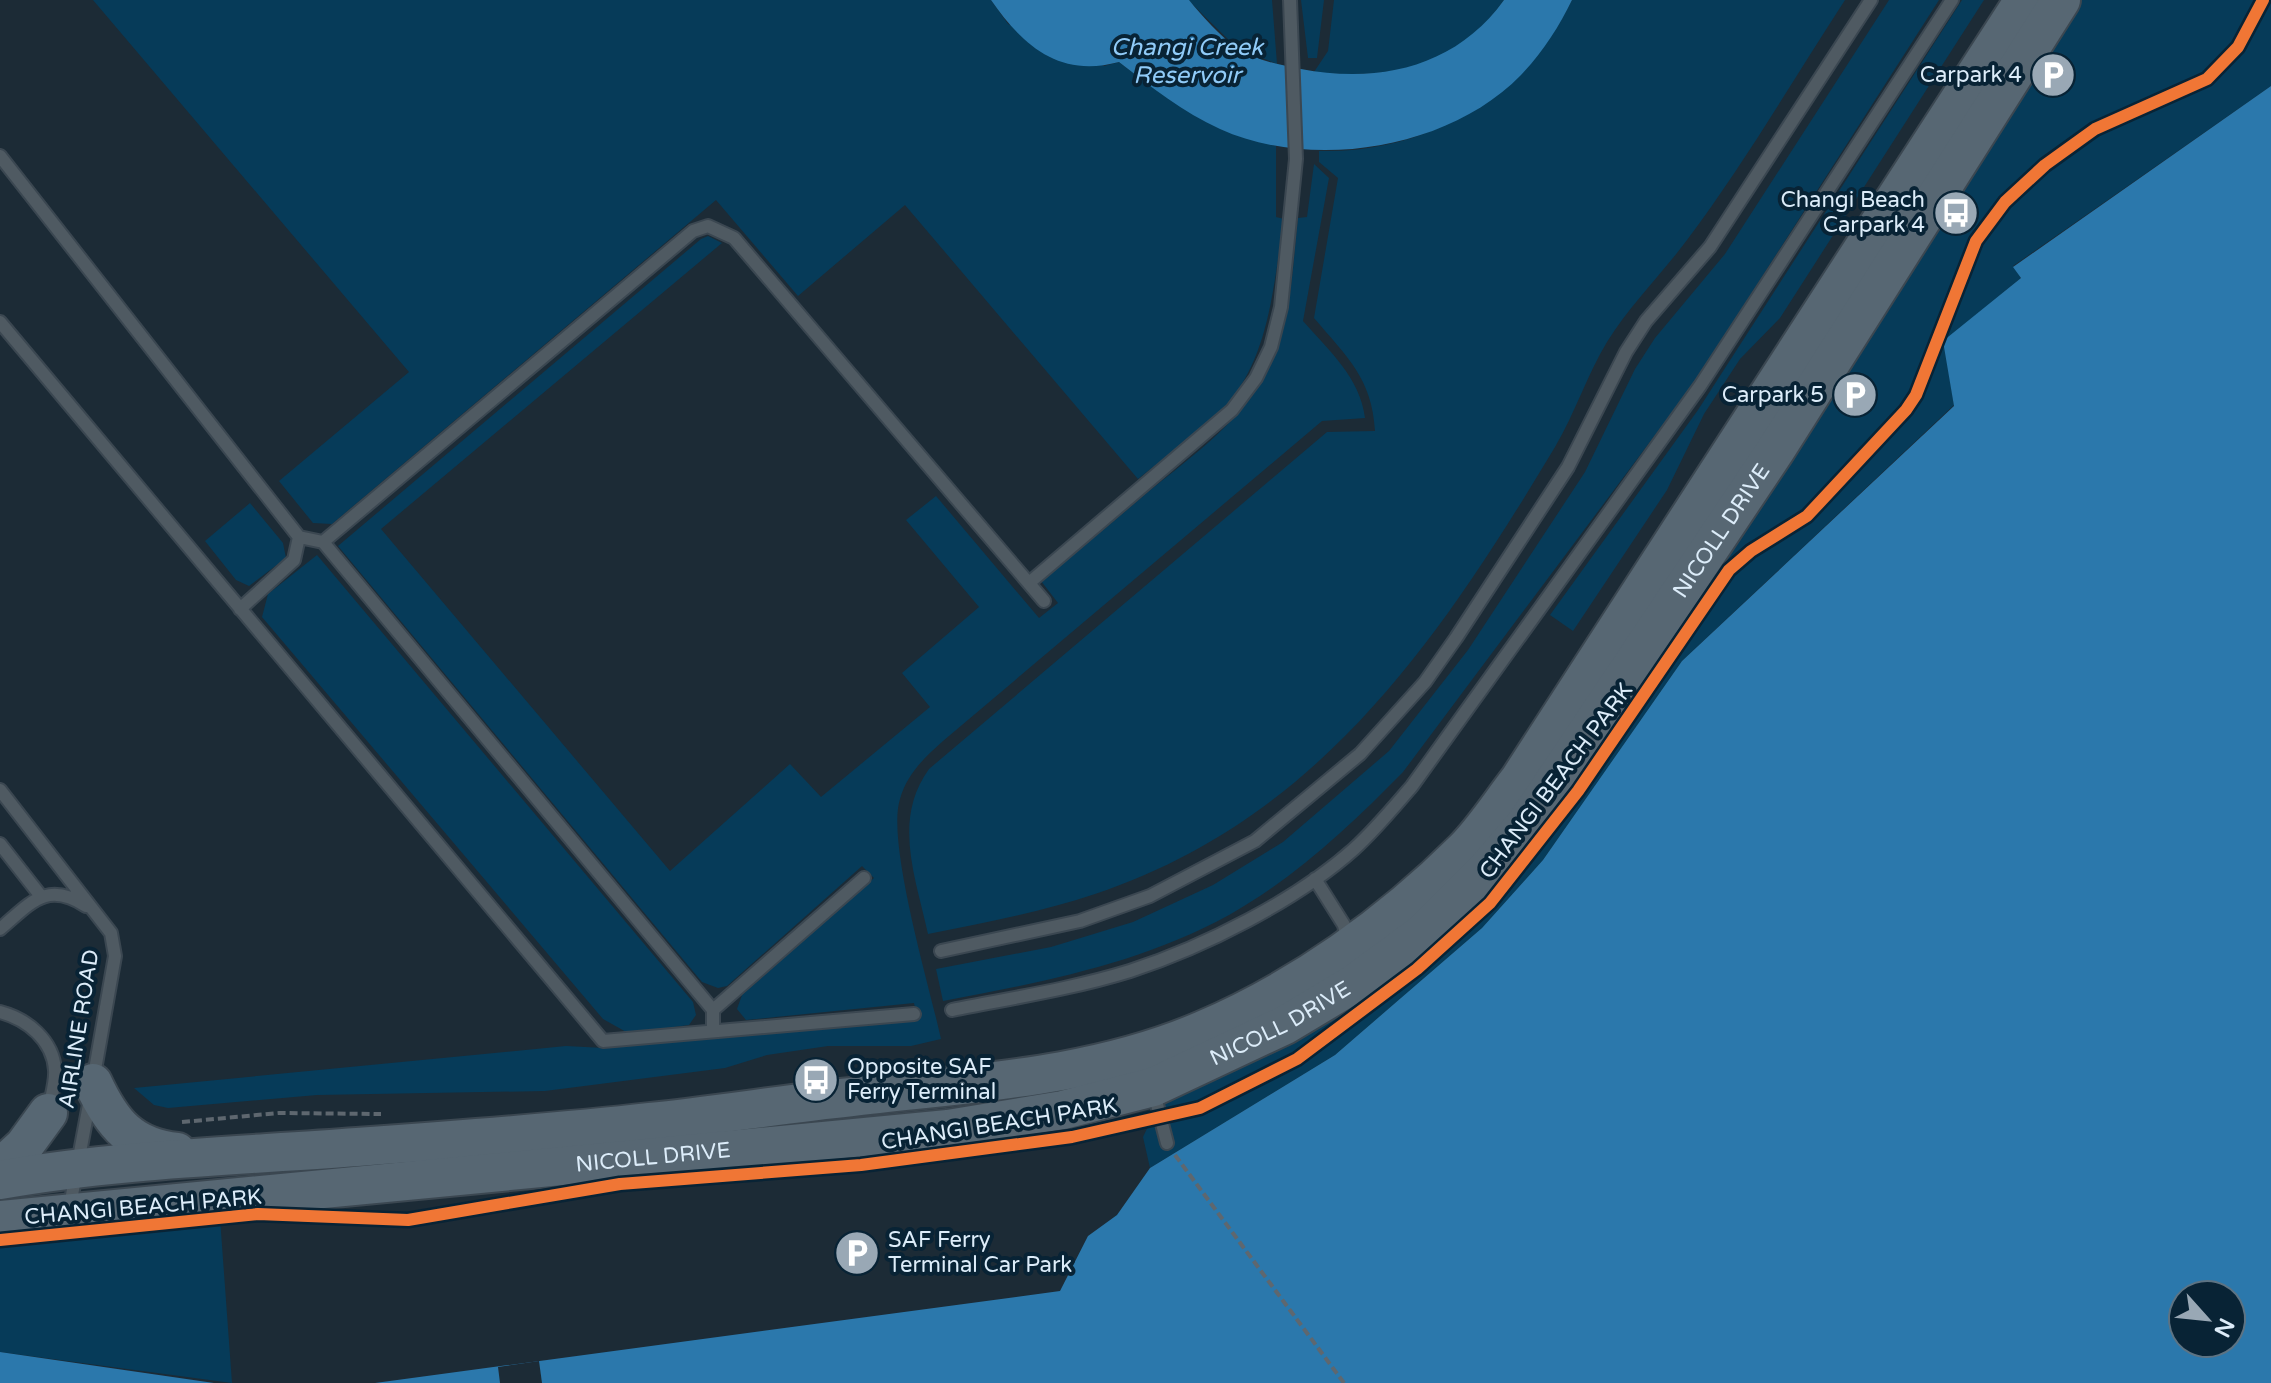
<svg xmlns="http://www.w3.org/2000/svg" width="2271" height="1383" font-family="'Varela Round',sans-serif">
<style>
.green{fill:#063b59}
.water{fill:#2b78ac;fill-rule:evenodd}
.pier{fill:#1c2b36}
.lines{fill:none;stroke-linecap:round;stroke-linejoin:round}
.lane-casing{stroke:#3b4751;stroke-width:16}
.primary-casing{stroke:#3b4751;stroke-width:42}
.path{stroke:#5e676f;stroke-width:4;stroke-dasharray:8 4;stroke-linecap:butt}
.lane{stroke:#4f5a62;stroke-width:12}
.primary{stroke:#576773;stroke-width:38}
.cycleway-casing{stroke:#082335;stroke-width:17}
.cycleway{stroke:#f07635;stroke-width:12}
.labels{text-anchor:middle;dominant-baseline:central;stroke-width:8;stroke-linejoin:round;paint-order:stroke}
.poi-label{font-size:22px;fill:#dcecf9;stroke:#082335;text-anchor:end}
.street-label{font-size:22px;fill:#dcecf9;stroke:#082335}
.water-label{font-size:24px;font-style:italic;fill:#90cbf8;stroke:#082335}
</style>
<rect width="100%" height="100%" fill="#1c2b36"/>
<path class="green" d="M93,0h898l17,24 96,42 15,-4c56,44 88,63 157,84v71l8,2c-11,67 -14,143 -65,194 -24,24 -54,44 -81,66l-233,-274 -107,91 -82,-96 -384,324 -19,-1 -34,-42 130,-109z
M1188,0h84l5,64 -41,-17z
M1301,0h23l-7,58h-9z
M1334,0h170c-48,67 -113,80 -190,72l14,-21z
M1572,0h273c-52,80 -101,164 -158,240 -26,35 -57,65 -80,102 -20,33 -32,71 -52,105 -116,193 -236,372 -460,447 -54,18 -111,29 -167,40 -12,-56 -36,-114 1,-165l398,-337 48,-1c-3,-53 -28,-74 -61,-113l24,-140 -19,-16v-11c108,3 205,-55 253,-151z
M1889,0h50l-245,383 -291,389c-52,53 -108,106 -174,143 -89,49 -187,67 -286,86l-7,-32 115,-22 82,-25 80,-37 70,-43 106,-91 79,-101 117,-178 50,-103 20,-31 70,-84z
M1962,0h22l-204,318 -40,41 -36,55 -37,76 -94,141 -23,-16 148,-205z
M2072,0h199v86l-258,180 8,12 -77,63 10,64 -272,256 -139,199 -61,68 -147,127 -185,113 -7,-31 24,-50 269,-143z
M1314,164l15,14 -26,143c26,30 57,56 62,97l-43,3 -379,320c-19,17 -36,33 -43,58 -14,43 30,189 41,240l-30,7h-83l-61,9 -42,13 -180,23 -228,4 -149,13 -14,-3 -20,-17 432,-42 38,2 314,-27 -4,-18 -168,17 -9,-11 5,-14 132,-117 -12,-12 -135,120 -9,2 -16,-6 -364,-436 363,-307 7,-3 14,7 -341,286 289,342 120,-107 31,33 109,-90 -28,-34 77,-66 -73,-87 30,-24 103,122 19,-15 -17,-22c36,-29 72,-59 107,-89 49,-40 107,-80 129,-142 15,-42 16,-89 21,-132l9,-1z
M250,503l33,40 3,15 -37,28 -13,-6 -31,-39z
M317,555l376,447 3,13 -7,10 -61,8 -25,-14 -341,-402 6,-23z
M220,1218l12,165 -232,-31v-114z"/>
<path class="water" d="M991,0h198c13,16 31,36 48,48 19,12 42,17 64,21 78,15 155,-2 203,-69h68c-13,27 -30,53 -51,75 -72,74 -208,96 -301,54 -37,-17 -69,-42 -101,-67 -60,16 -96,-16 -128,-62z
M2271,86v1297h-1896l685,-92 28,-55 29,-21 33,-47 185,-113 147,-127 61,-68 139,-199 272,-255 -11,-65 78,-63 -8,-11zM2183,1295h48v48h-48z
M0,1352l214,31h-214z"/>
<path class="pier" d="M539,1361l3,22h-42l-2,-16z"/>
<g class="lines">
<g class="lane-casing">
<path id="lane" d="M0,156l299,381
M0,322l603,719 311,-27
M1029,583l203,-173 24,-32 15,-31 10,-40 15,-148 -6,-159
M240,609l54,-49 5,-23 24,5
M0,790l111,143 4,23 -22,125
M0,844l40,51
M1315,879l29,46 3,15
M0,929c30,-25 46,-49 86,-23
M941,951l139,-30 70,-25 105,-55 105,-87 65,-72 31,-44 112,-171 58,-115 20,-31 64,-74 161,-247
M713,1010l151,-132
M952,1010c60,-12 120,-21 178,-39 74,-24 167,-71 224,-122 21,-19 39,-41 58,-63l288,-400 252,-386
M0,1012c27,7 53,28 55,58 1,12 -4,27 -6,39
M713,1031v-21l-390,-468 370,-311 15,-5 26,12 310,363
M1153,1089l14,54
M69,1211l21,-112"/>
</g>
<g class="primary-casing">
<g id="primary">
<path d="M93,1083c19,41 38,64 84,69"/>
<path d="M0,1168l24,-22 24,-33"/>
<path d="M0,1180c118,-21 238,-24 357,-33 98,-7 196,-14 293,-25 67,-7 134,-18 202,-25 118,-14 240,-19 351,-67 96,-41 187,-106 261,-180 20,-20 37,-47 55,-70l505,-780"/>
<path id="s1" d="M0,1220l948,-91 115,-19 90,-23 132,-62 70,-42 68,-50 62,-62 42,-49 248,-371 286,-451"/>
</g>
</g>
<path class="path" d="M182,1122l97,-9 102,1
M1175,1155l169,228"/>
<use href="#lane" class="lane"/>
<use href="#primary" class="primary"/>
<g class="cycleway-casing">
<path id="cycleway" d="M0,1240l258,-26 150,6 212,-36 241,-19 211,-28 128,-29 97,-49 120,-90 73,-66 88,-112 151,-221 22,-19 56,-35 99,-106 10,-15 60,-154 29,-39 40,-37 50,-36 112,-50 31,-32 25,-47"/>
</g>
<use href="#cycleway" class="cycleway"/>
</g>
<defs>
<g id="parking-disc" transform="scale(2.3)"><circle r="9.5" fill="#99a8b5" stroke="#082335"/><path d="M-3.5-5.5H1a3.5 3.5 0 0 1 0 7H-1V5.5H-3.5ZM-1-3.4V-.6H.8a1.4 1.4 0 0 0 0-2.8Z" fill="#fff"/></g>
<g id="bus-disc" transform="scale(2.3)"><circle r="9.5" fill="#99a8b5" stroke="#082335"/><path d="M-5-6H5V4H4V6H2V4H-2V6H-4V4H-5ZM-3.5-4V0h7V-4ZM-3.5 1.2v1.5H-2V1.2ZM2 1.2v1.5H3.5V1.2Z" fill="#fff"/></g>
</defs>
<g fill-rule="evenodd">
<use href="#parking-disc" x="2053" y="75"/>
<use href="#bus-disc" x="1956" y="213"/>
<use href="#parking-disc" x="1855" y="395"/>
<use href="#bus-disc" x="816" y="1080"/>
<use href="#parking-disc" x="857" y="1253"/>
</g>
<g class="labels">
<g class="poi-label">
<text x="2022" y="75">Carpark 4</text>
<text x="1925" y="200">Changi Beach<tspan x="1925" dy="25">Carpark 4</tspan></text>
<text x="1824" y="395">Carpark 5</text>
<text x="847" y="1067" text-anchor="start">Opposite SAF<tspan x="847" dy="25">Ferry Terminal</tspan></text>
<text x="888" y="1240" text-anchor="start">SAF Ferry<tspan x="888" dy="25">Terminal Car Park</tspan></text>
</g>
<g class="street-label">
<text stroke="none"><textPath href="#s1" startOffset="1976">NICOLL DRIVE</textPath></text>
<text transform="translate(1556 781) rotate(-53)">CHANGI BEACH PARK</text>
<text stroke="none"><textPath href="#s1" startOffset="1304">NICOLL DRIVE</textPath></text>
<text transform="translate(79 1029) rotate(-81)">AIRLINE ROAD</text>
<text transform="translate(999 1124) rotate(-9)">CHANGI BEACH PARK</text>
<text stroke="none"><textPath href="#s1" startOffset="656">NICOLL DRIVE</textPath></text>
<text transform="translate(143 1207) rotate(-5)">CHANGI BEACH PARK</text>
</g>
<g class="water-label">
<text x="1187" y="47">Changi Creek<tspan x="1187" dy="28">Reservoir</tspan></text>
</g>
</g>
<g transform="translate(2207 1319) rotate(117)"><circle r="38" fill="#082335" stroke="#5d7383" stroke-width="2"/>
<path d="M0-6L14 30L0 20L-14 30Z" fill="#99a8b5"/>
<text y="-12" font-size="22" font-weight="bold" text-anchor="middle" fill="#dcecf9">N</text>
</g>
</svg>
